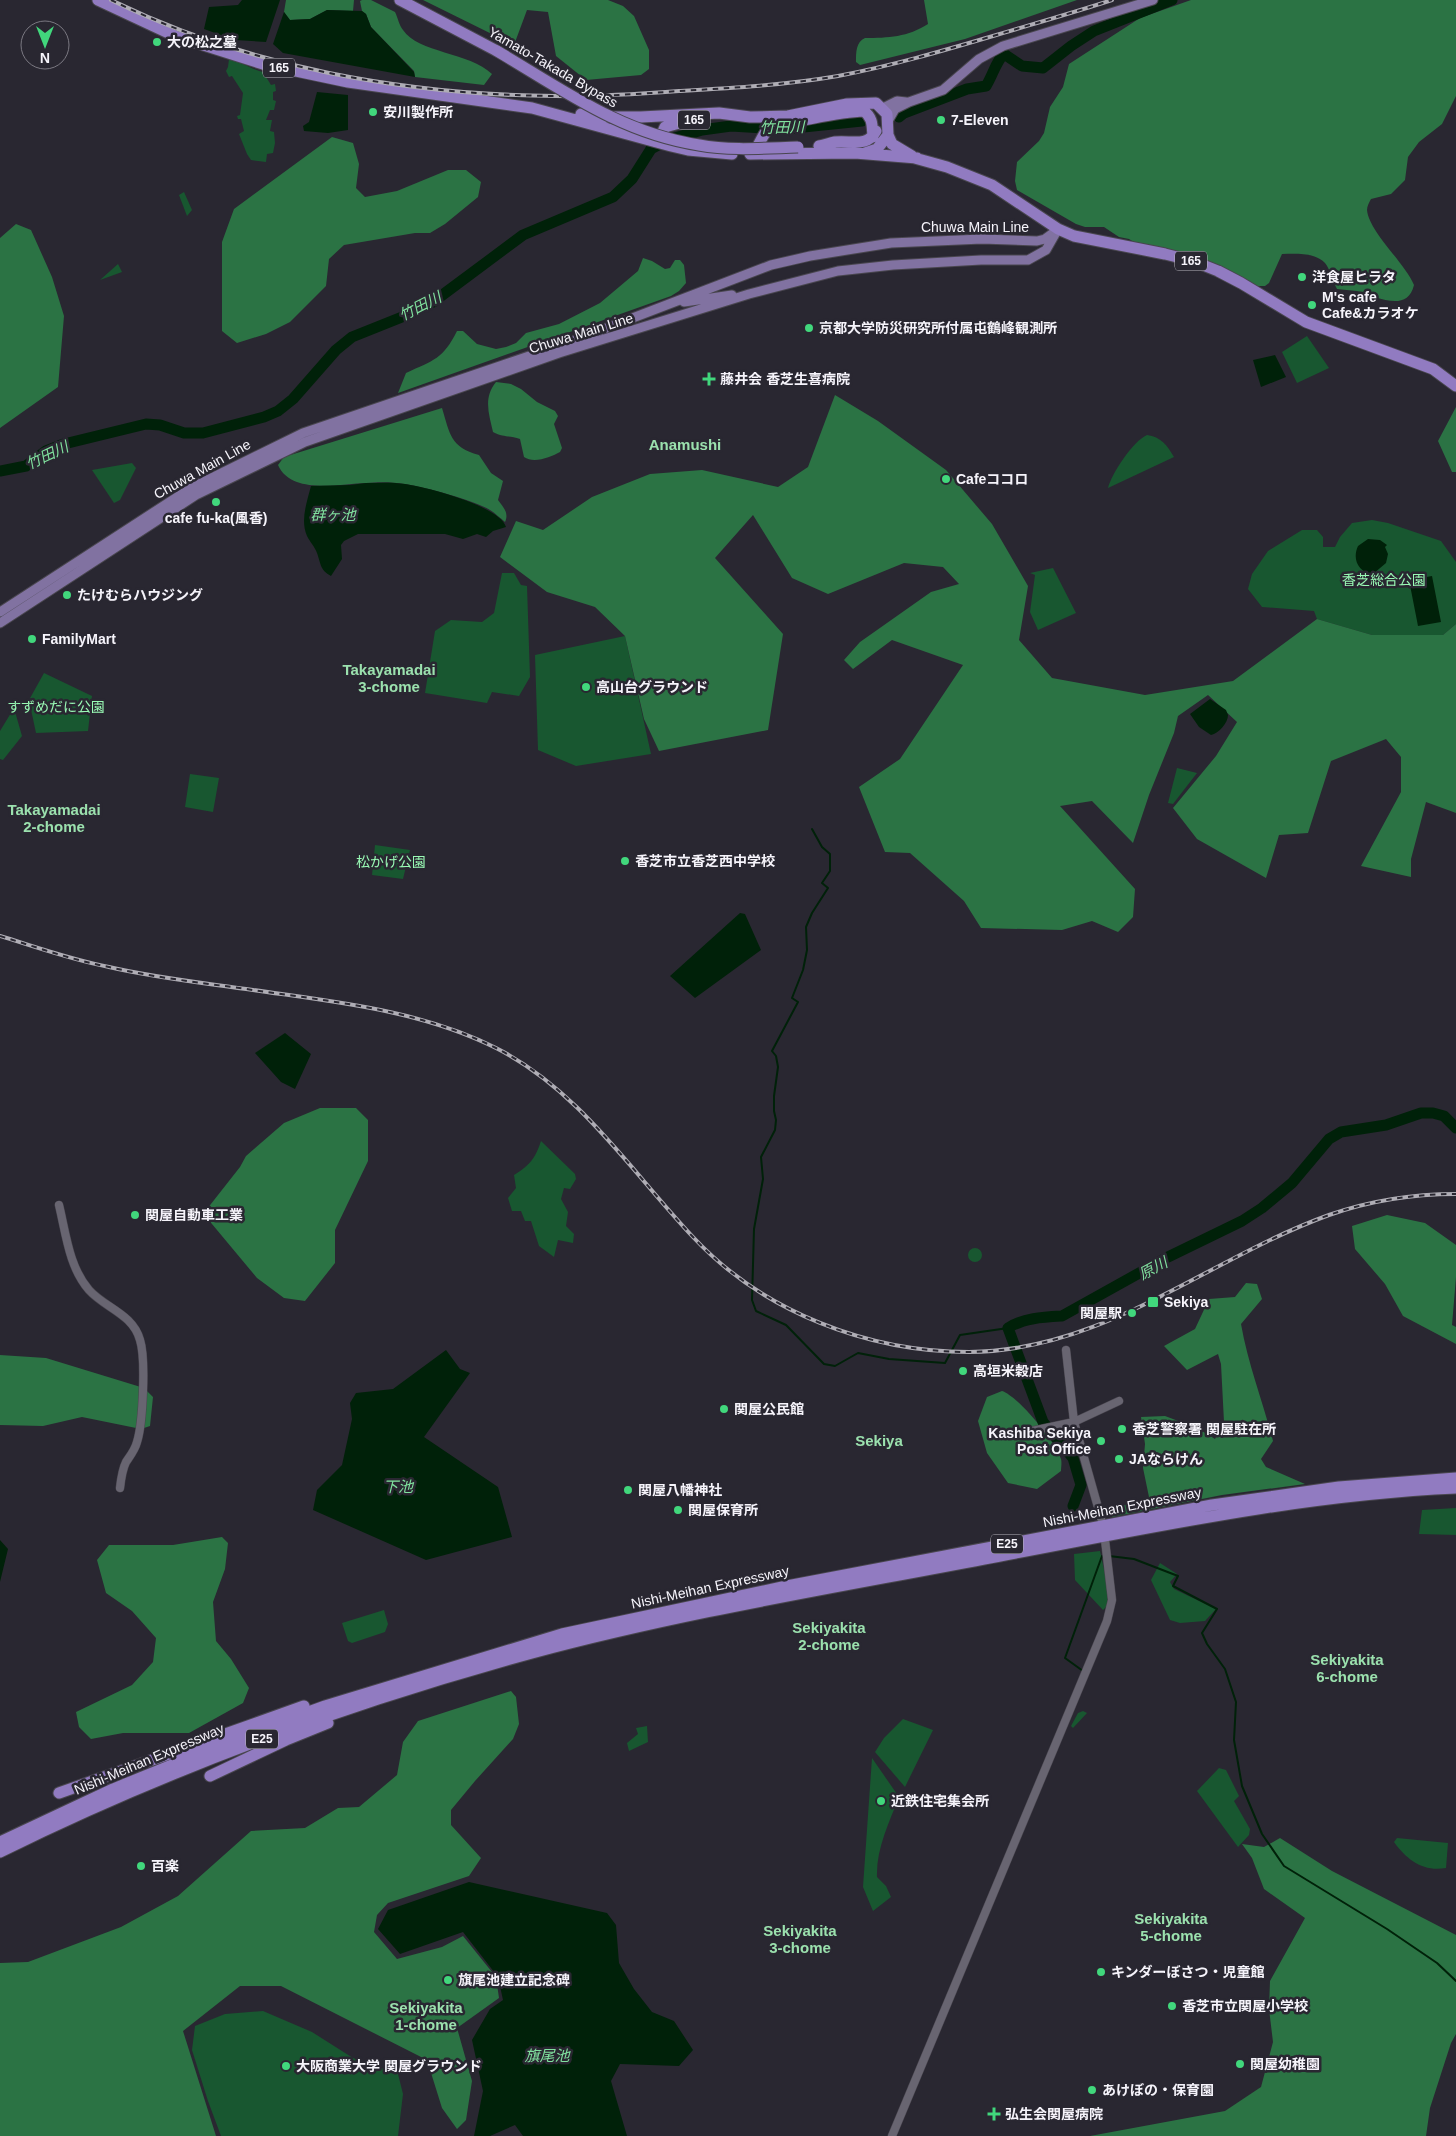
<svg xmlns="http://www.w3.org/2000/svg" width="1456" height="2136" font-family="Arial,'Noto Sans JP',sans-serif">
<style>
.green{fill:#185730}
.forest{fill:#2b7344}
.water{fill:#002109}
.lines{fill:none;stroke-linecap:round;stroke-linejoin:round}
.stream{stroke:#002109;stroke-width:2}
.river{stroke:#002109;stroke-width:11}
.minor-casing{stroke:#49464f;stroke-width:9}
.major-casing{stroke:#49464f;stroke-width:11}
.highway-casing{stroke:#49464f;stroke-width:13}
.minor{stroke:#686571;stroke-width:8}
.major{stroke:#8172a1;stroke-width:9}
.highway{stroke:#917bc1;stroke-width:11}
.rail-casing{stroke:#afadb5;stroke-width:4}
.rail{stroke:#292731;stroke-width:2;stroke-dasharray:5.5;stroke-linecap:butt}
.highway-bridge-casing{stroke:#49464f;stroke-width:13;stroke-linecap:butt}
.highway-bridge{stroke:#917bc1;stroke-width:11}
.poi-dot{fill:#41d77c;stroke:#292731;stroke-width:2}
.labels{text-anchor:middle;dominant-baseline:central;stroke-width:5;stroke-linejoin:round;paint-order:stroke}
.shield{fill:#292731;stroke:#b8b6be;stroke-width:1}
.shield-label{font-size:12px;font-weight:bold;fill:#f6f4fb}
.poi-label{font-size:14px;font-weight:bold;fill:#f6f4fb;stroke:#292731;text-anchor:start}
.street-label{font-size:14px;fill:#f6f4fb;stroke:#292731}
.park-label{font-size:14px;fill:#99fab5;stroke:#292731}
.water-label{font-size:15px;font-style:italic;fill:#81e29f;stroke:#292731}
.neighbourhood-label{font-size:15px;font-weight:bold;fill:#9be1ae;stroke:#292731}
</style>
<rect width="100%" height="100%" fill="#292731"/>
<path class="green" d="M229,59c13,3 22,10 34,13l8,13 4,-1 1,7 -3,1v8l3,1 -2,9h-4l-4,10h6l-2,11 4,1 1,11 -2,10 -6,1 -1,8 -15,-2 -4,-6 -8,-20 5,-3 -3,-12h-3l-1,-3 3,-1 3,-22 -11,-17 -3,1 -3,-6 2,-4z
M184,192l8,18 -5,6 -8,-21z
M118,264l4,8 -22,8z
M1307,336l22,32 -32,15 -15,-31z
M1147,435c14,2 20,10 27,22l-66,31c4,-15 25,-47 39,-53z
M132,463l4,5 -16,32 -6,3 -22,-33z
M1372,520l16,3 53,18 15,21v62l-13,11 -35,4 -36,-4 -55,-16 -3,-8 -52,-4 -14,-18 4,-15 16,-23 34,-21h15l6,7v10h12l5,-10 12,-14z
M1053,568l23,45 -38,17 -8,-18 5,-37 -5,-2z
M502,573h12l7,12 6,1 3,91 -11,19 -27,-4 -5,11 -62,-10 10,-62 16,-11 31,2 12,-9z
M625,636l26,118 -75,12 -38,-16 -3,-95z
M44,673l48,23 -4,35 -52,2 -7,-33z
M14,708l8,28 -19,24 -3,-1v-28z
M1177,768l20,5 -24,31 -5,-1z
M190,774l29,4 -6,34 -28,-5z
M375,845l35,5 -7,29 -31,-4z
M541,1141l34,33 1,5 -6,10 -6,-1 -3,11 7,13 -2,14 8,8 -1,9 -15,-3 -4,17 -15,-11 -8,-25h-6l-4,-10h-9l-4,-13 8,-10 -2,-13c16,-10 21,-16 27,-34z
M968 1255a7 7 0 1 1 14 0a7 7 0 1 1-14 0Z
M1456,1508v27l-37,-1 3,-24z
M1100,1551l7,32 1,22 -5,5 -28,-30 -1,-26z
M1160,1563l17,11 -7,8 4,7 42,20 -11,12 -25,2 -10,-3 -19,-40z
M384,1610l4,14 -3,8 -33,11 -4,-2 -6,-18z
M1083,1711l4,2 -14,15 -2,-2 7,-13z
M903,1719l30,11 -28,57 -30,-35 9,-14z
M647,1726l1,16 -19,9 -2,-8 11,-9 -2,-6z
M872,1758l27,39c-10,26 -23,52 -22,80l9,9 5,11 -18,14 -10,-24z
M1219,1768l7,2 13,26 -5,5 16,28 -1,6 -11,12 -41,-56z
M1397,1838l51,5 -2,25c-23,4 -39,-8 -52,-26z
M263,2011l49,21 41,26 45,16 5,20 -5,42h-177l-13,-35 -16,-51 3,-24 30,-12z"/>
<path class="forest" d="M286,0h68l-1,11 -26,-1 -17,9 -20,1 -6,-8z
M362,0h9l24,12c3,6 4,13 8,18 15,23 66,22 89,44l-8,11 -69,-8 -1,-6 -43,-44 -5,-13 -4,-3 -2,-10z
M423,0h185l15,6 11,10 15,34v19l-8,6 -55,5 -30,-24 -8,-44 -21,-2 -13,35z
M924,0h153l-112,39 -105,26 -4,-3c0,-10 0,-20 9,-24 23,0 43,-1 63,-14z
M1191,0h265v96l-14,28 -23,18 -11,15 -3,23 -14,14 -20,5c-2,4 -4,7 -4,11 2,22 38,53 47,75 -7,29 -38,11 -57,6 -7,-1 -14,-1 -20,-2 -4,-7 -7,-20 -12,-26 -10,-11 -30,-9 -43,-9l-13,29 -4,3h-9l-119,-42 -8,-5 -10,-2 -15,-10h-19l-9,-3 -59,-34 -2,-9 2,-19 22,-21 5,-8 6,-26 13,-20 6,-23 71,-46z
M332,137l21,6 6,21 -3,24 9,9 32,-6 51,-21h18l15,12 -3,15 -33,27 -15,9h-15l-71,12 -15,14 -3,27 -36,36 -24,12 -29,9 -15,-12v-89l12,-33z
M16,224l15,6 21,47 12,39 -6,71 -58,41v-190z
M643,258l9,3 13,8 5,-1 5,-8h5l4,5 2,18 -7,8 -8,5 -273,97 8,-20c28,-13 37,-14 51,-42h6l14,13 19,5 10,-2 10,-4 10,-10 33,-9 41,-21 38,-32z
M496,382l15,2 10,5 16,13 18,9 3,5 -4,8 8,24 -2,4c-9,5 -26,12 -36,5l-4,-18c-10,-4 -16,-1 -27,-7 -4,-18 -10,-34 3,-50z
M835,395l43,26 68,49 46,54 36,62 -9,54 33,38 93,17 88,-14 84,-62 55,16h71l13,-11v189l-30,-11 -15,57v18l-50,-11 40,-74v-35l-15,-18 -55,22 -23,72 -29,2 -13,43 -69,-39 -24,-31 43,-52 21,-34 -29,-27 -30,21 -4,17 -25,62 -16,48 -41,-42 -32,5 75,83 -2,28 -15,15 -26,-11 -30,9 -81,-2 -17,-27 -54,-48 -25,-1 -26,-65 41,-28 63,-94 -71,-25 -39,29 -9,-9 16,-18 71,-50 28,-8 -16,-17 -39,-4 -76,31 -36,-16 -39,-63 -38,43 68,76 -15,96 -109,21 -15,-32 -19,-83 -30,-29 -48,-15 -47,-35 16,-36 27,9 49,-33 58,-23 52,-4 76,17 30,-20z
M1456,407v65h-4l-14,-31z
M442,408c8,26 8,39 37,47l12,18 12,8 -5,19c6,8 11,13 7,22 -5,-4 -10,-9 -15,-12 -16,-10 -66,-23 -85,-26 -12,-2 -27,-2 -39,-1 -26,1 -75,12 -88,-18l6,-8z
M320,1108h36l12,12v41l-33,69v33l-30,38 -21,-3 -27,-20 -50,-60v-9l33,-42 6,-11 38,-33z
M1387,1215l38,8 31,22v32l-4,48 4,2v17l-53,-28 -18,-32 -30,-35 -3,-23z
M1246,1283l11,1 5,15 -21,25c7,40 22,78 32,117l-12,18 5,8 39,17 -83,11 -110,22 1,-8 36,-12 -6,-29 2,-24 -4,-27 24,-1 32,12 18,11 9,-17 -3,-58 -3,-10 -31,16 -23,-24 31,-17 14,-30 26,-2z
M0,1355l46,3 98,30 9,9 -3,29 -9,3 -59,-12 -39,9 -43,-1z
M1002,1391c16,5 54,51 59,68 1,3 0,9 0,12l-24,18 -29,-6 -21,-30 -9,-32 9,-24z
M222,1537l6,6 -3,26 -12,33 3,39 15,18 18,29 -6,15 -54,30h-66l-32,6 -12,-12 -3,-15 56,-27 21,-23 3,-24 -24,-27 -26,-18 -9,-33 12,-15h64z
M511,1691l5,6 3,27 -6,15 -38,42 -24,29v15l30,33 -12,18 -81,27 -11,12 -3,17 23,27 45,-12 21,-11 33,41 3,21 -42,30 15,53 -6,39 -9,9 -15,-21 -15,-48 -146,-74h-41l-57,45 33,105h-216v-173l28,-1 93,-35 57,-31 73,-65 54,-3 33,-20 21,-1 38,-32 6,-33 15,-21z
M1280,1838l52,33 124,64v99l-5,9 -21,65 -4,28h-336l135,-25 36,-24 12,-45 -4,-33 1,-28 35,-63 -41,-29 -12,-31 -10,-14 22,3z"/>
<path class="water" d="M242,0h38l-14,42 -31,-2 -31,-11 5,-22 29,-2z
M327,10l35,1 4,3 5,13 43,45 1,5 -132,-24 -10,-9 11,-32 6,8 20,-1z
M317,92l31,3v35l-20,3 -24,-2 -1,-5 6,-4z
M1275,355l11,22 -25,10 -8,-27z
M366,483c13,0 26,-1 39,1 21,3 95,22 101,43l-13,4 -7,6 -9,-3 -14,5 -18,-5h-87l-14,7 -3,4 1,14 -11,17c-11,-6 -10,-12 -14,-23 -2,-6 -7,-11 -10,-17 -7,-16 0,-34 4,-50l39,-1z
M1368,539l12,1 7,5 -2,2 3,7 -2,9 -13,11c-15,-2 -21,-15 -15,-28z
M1432,576l9,46 -23,4 -9,-46z
M1210,699l16,11 2,5c0,8 -9,18 -17,20l-12,-8 -9,-13z
M740,913l5,1 16,36 -66,48 -25,-22z
M285,1033l26,21 -16,35 -14,-7 -26,-29z
M446,1350l14,19 10,4 -46,64 74,50 14,50 -86,23 -113,-50 4,-20 25,-25 10,-46 -2,-16 6,-10 37,-4z
M0,1540l8,9 -8,33z
M469,1882l138,31 9,12 3,38 15,26 18,23 22,9 19,29 -14,16 -59,-2 -9,17 16,55h-104l-8,-11 -25,11h-16l9,-45 -11,-51 18,-31 13,-9 -5,-23 -35,-45 -63,22 -22,-25 10,-19z"/>
<g class="lines">
<path class="stream" d="M812,829l10,18 8,7v17l-8,12 6,5 -16,25 -6,14 1,23 -4,20 -11,28 6,4 -26,49 4,5 2,11 -4,29v15l2,9 -1,10 -14,27 2,22 -9,50 -2,71 4,11 30,14 38,39 11,2 23,-13 31,6 56,4 15,-28 48,-7
M1109,1556l25,3 44,17 -5,10 44,23 -15,24 5,11 18,25 11,33 -2,38 8,46 20,48 22,32 103,63 50,34 19,18
M1083,1671l-18,-13 37,-102h2"/>
<path class="river" d="M899,117l5,-4 63,-24 19,-3c7,-11 10,-25 18,-32l18,12 21,2 28,-22 23,-15 78,-31
M0,471l26,-5 20,-15 18,-7 82,-20 14,1 24,8h19l61,-16 14,-6 15,-12 43,-49 16,-13 50,-20 31,-15 90,-67 90,-38 19,-18 19,-30 17,-9 34,-10 29,-4 53,3 78,-8
M1073,1506l8,-21 -8,-27 -30,-36 -35,-94c15,-10 36,-11 54,-12l106,-59 74,-36 20,-13 30,-25 37,-44 12,-7 45,-7 35,-12h12l11,3 12,12"/>
<g class="minor-casing">
<path id="minor" d="M59,1205c7,29 10,62 30,85 16,18 44,24 51,50 6,19 3,83 -3,102 -2,8 -7,14 -11,20 -4,8 -5,17 -6,26
M1066,1350l8,72 27,96
M1032,1431l42,-9 45,-21
M892,2136l215,-515 5,-21 -7,-60"/>
</g>
<g class="major-casing">
<path id="major" d="M883,108l14,-7 9,1
M888,121l7,-12 14,-7 34,-12 36,-31 24,-13 150,-46
M684,302l48,-7
M0,612l191,-124 112,-55 267,-91 201,-77 39,-9 81,-13 91,-4 55,2 8,-2 11,-8
M0,623l196,-128 109,-53 254,-89 190,-59 89,-23 55,-6 88,-5h47l18,-10 12,-21"/>
</g>
<g class="highway-casing">
<path id="highway" d="M98,0l77,36 88,28 85,18 184,26 139,38 17,4 44,4
M400,0l97,51
M581,114l15,3h45l78,-4 31,4 38,-1 59,-12 29,-1 11,11 1,21 4,9 20,12
M665,142l-4,-6 4,-9 25,-7
M819,146c5,-1 11,-3 16,-4 16,-2 32,6 41,-11
M865,153l12,-4 11,-14
M750,154l105,-1 62,5
M753,154c7,-10 10,-21 18,-29 32,-3 62,-13 93,-14 9,7 8,14 9,26
M911,157l36,10 45,18 66,44 16,7 91,18 28,7 25,10 23,12 65,39 127,47 23,17
M210,1776l76,-36 42,-17
M59,1793l245,-87
M0,1842l113,-53 135,-55 77,-28 237,-72 225,-48 425,-81 127,-18 117,-9
M0,1852c170,-84 349,-149 532,-199 148,-40 301,-65 452,-94 156,-29 313,-64 472,-71"/>
</g>
<use href="#minor" class="minor"/>
<use href="#major" class="major"/>
<use href="#highway" class="highway"/>
<g class="rail-casing">
<path id="rail" d="M111,0c137,67 293,95 445,96 41,1 82,-2 123,-5 53,-3 107,-6 159,-15 53,-10 104,-25 155,-40 40,-12 79,-23 119,-36
M0,936c36,11 72,24 109,31 47,11 96,16 144,23 82,12 167,20 243,58 83,42 134,122 197,189 70,75 175,115 276,115 136,-1 238,-93 360,-137 40,-14 84,-21 127,-21"/>
</g>
<use href="#rail" class="rail"/>
<g class="highway-bridge-casing">
<path id="highway-bridge" d="M497,51c66,39 124,82 202,94 32,6 66,3 99,2"/>
</g>
<use href="#highway-bridge" class="highway-bridge"/>
</g>
<g class="poi-dot">
<circle cx="157" cy="42" r="5"/>
<circle cx="373" cy="112" r="5"/>
<circle cx="941" cy="120" r="5"/>
<circle cx="1302" cy="277" r="5"/>
<circle cx="1312" cy="305" r="5"/>
<circle cx="809" cy="328" r="5"/>
<path d="M706.5 371.5h5v5h5v5h-5v5h-5v-5h-5v-5h5z"/>
<circle cx="946" cy="479" r="5"/>
<circle cx="216" cy="502" r="5"/>
<circle cx="67" cy="595" r="5"/>
<circle cx="32" cy="639" r="5"/>
<circle cx="586" cy="687" r="5"/>
<circle cx="625" cy="861" r="5"/>
<circle cx="135" cy="1215" r="5"/>
<rect x="1147" y="1296" width="12" height="12" rx="2.5"/>
<circle cx="1132" cy="1313" r="5"/>
<circle cx="963" cy="1371" r="5"/>
<circle cx="724" cy="1409" r="5"/>
<circle cx="1122" cy="1429" r="5"/>
<circle cx="1101" cy="1441" r="5"/>
<circle cx="1119" cy="1459" r="5"/>
<circle cx="628" cy="1490" r="5"/>
<circle cx="678" cy="1510" r="5"/>
<circle cx="881" cy="1801" r="5"/>
<circle cx="141" cy="1866" r="5"/>
<circle cx="1101" cy="1972" r="5"/>
<circle cx="448" cy="1980" r="5"/>
<circle cx="1172" cy="2006" r="5"/>
<circle cx="1240" cy="2064" r="5"/>
<circle cx="286" cy="2066" r="5"/>
<circle cx="1092" cy="2090" r="5"/>
<path d="M991.5 2106.5h5v5h5v5h-5v5h-5v-5h-5v-5h5z"/>
</g>
<g class="labels">
<g class="shield">
<rect x="263" y="58.5" width="32" height="19" rx="4"/>
<rect x="678" y="110.5" width="32" height="19" rx="4"/>
<rect x="1175" y="251.5" width="32" height="19" rx="4"/>
<rect x="991" y="1534.5" width="32" height="19" rx="4"/>
<rect x="246" y="1729.5" width="32" height="19" rx="4"/>
</g>
<g class="shield-label">
<text x="279" y="68">165</text>
<text x="694" y="120">165</text>
<text x="1191" y="261">165</text>
<text x="1007" y="1544">E25</text>
<text x="262" y="1739">E25</text>
</g>
<g class="poi-label">
<text x="167" y="42">大の松之墓</text>
<text x="383" y="112">安川製作所</text>
<text x="951" y="120">7-Eleven</text>
<text x="1312" y="277">洋食屋ヒラタ</text>
<text x="1322" y="297">M's cafe<tspan x="1322" dy="16">Cafe&amp;カラオケ</tspan></text>
<text x="819" y="328">京都大学防災研究所付属屯鶴峰観測所</text>
<text x="720" y="379">藤井会 香芝生喜病院</text>
<text x="956" y="479">Cafeココロ</text>
<text x="216" y="518" text-anchor="middle">cafe fu-ka(風香)</text>
<text x="77" y="595">たけむらハウジング</text>
<text x="42" y="639">FamilyMart</text>
<text x="596" y="687">高山台グラウンド</text>
<text x="635" y="861">香芝市立香芝西中学校</text>
<text x="145" y="1215">関屋自動車工業</text>
<text x="1164" y="1302">Sekiya</text>
<text x="1122" y="1313" text-anchor="end">関屋駅</text>
<text x="973" y="1371">高垣米穀店</text>
<text x="734" y="1409">関屋公民館</text>
<text x="1132" y="1429">香芝警察署 関屋駐在所</text>
<text x="1091" y="1433" text-anchor="end">Kashiba Sekiya<tspan x="1091" dy="16">Post Office</tspan></text>
<text x="1129" y="1459">JAならけん</text>
<text x="638" y="1490">関屋八幡神社</text>
<text x="688" y="1510">関屋保育所</text>
<text x="891" y="1801">近鉄住宅集会所</text>
<text x="151" y="1866">百楽</text>
<text x="1111" y="1972">キンダーぼさつ・児童館</text>
<text x="458" y="1980">旗尾池建立記念碑</text>
<text x="1182" y="2006">香芝市立関屋小学校</text>
<text x="1250" y="2064">関屋幼稚園</text>
<text x="296" y="2066">大阪商業大学 関屋グラウンド</text>
<text x="1102" y="2090">あけぼの・保育園</text>
<text x="1005" y="2114">弘生会関屋病院</text>
</g>
<g class="street-label">
<text transform="translate(553 67) rotate(30)">Yamato-Takada Bypass</text>
<text x="975" y="227">Chuwa Main Line</text>
<text transform="translate(581 333) rotate(-17)">Chuwa Main Line</text>
<text transform="translate(202 469) rotate(-29)">Chuwa Main Line</text>
<text transform="translate(1122 1507) rotate(-11)">Nishi-Meihan Expressway</text>
<text transform="translate(710 1587) rotate(-12)">Nishi-Meihan Expressway</text>
<text transform="translate(149 1759) rotate(-23)">Nishi-Meihan Expressway</text>
</g>
<g class="park-label">
<text x="1384" y="580">香芝総合公園</text>
<text x="56" y="707">すずめだに公園</text>
<text x="391" y="862">松かげ公園</text>
</g>
<g class="water-label">
<text transform="translate(782 127) rotate(-1)">竹田川</text>
<text transform="translate(420 306) rotate(-27)">竹田川</text>
<text transform="translate(47 455) rotate(-25)">竹田川</text>
<text x="333" y="514">群ヶ池</text>
<text transform="translate(1153 1268) rotate(-28)">原川</text>
<text x="398" y="1486">下池</text>
<text x="547" y="2055">旗尾池</text>
</g>
<g class="neighbourhood-label">
<text x="685" y="444">Anamushi</text>
<text x="389" y="669">Takayamadai<tspan x="389" dy="17">3-chome</tspan></text>
<text x="54" y="809">Takayamadai<tspan x="54" dy="17">2-chome</tspan></text>
<text x="879" y="1440">Sekiya</text>
<text x="829" y="1627">Sekiyakita<tspan x="829" dy="17">2-chome</tspan></text>
<text x="1347" y="1659">Sekiyakita<tspan x="1347" dy="17">6-chome</tspan></text>
<text x="1171" y="1918">Sekiyakita<tspan x="1171" dy="17">5-chome</tspan></text>
<text x="800" y="1930">Sekiyakita<tspan x="800" dy="17">3-chome</tspan></text>
<text x="426" y="2007">Sekiyakita<tspan x="426" dy="17">1-chome</tspan></text>
</g>
</g>
<g transform="translate(45 45) rotate(180)"><circle r="24" fill="#292731" stroke="#7b7982"/>
<path d="M0-4L9 19L0 12L-9 19Z" fill="#41d77c"/>
<text y="-8" font-size="14" font-weight="bold" text-anchor="middle" fill="#f6f4fb">N</text>
</g>
</svg>
